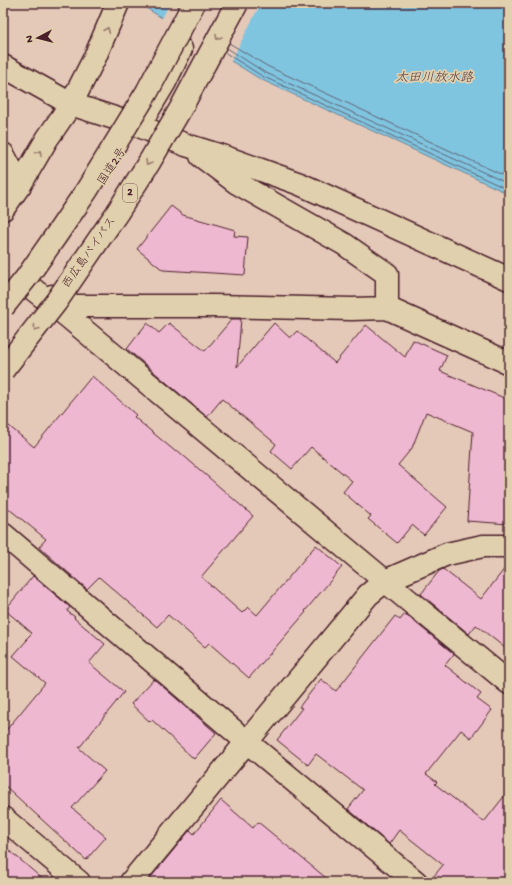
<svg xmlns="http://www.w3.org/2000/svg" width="512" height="885" font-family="'Gochi Hand','Klee One',sans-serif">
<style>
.water{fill:#80c5e0;stroke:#6a8398}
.pier{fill:#e5c9b8}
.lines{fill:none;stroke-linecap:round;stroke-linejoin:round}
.shore{stroke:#606173;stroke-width:1}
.building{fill:#efb8d1;stroke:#4a1f2b}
.minor-casing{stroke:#4a1f2b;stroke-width:25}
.highway-casing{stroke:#4a1f2b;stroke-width:25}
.minor{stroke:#e1d0ad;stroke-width:22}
.highway{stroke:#e1d0ad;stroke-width:22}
.highway-bridge-casing{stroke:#4a1f2b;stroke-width:25;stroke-linecap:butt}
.highway-bridge{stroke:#e1d0ad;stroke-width:22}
.oneway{stroke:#96786c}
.labels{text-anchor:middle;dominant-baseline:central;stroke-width:3.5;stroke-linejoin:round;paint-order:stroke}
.shield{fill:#e1d0ad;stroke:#775452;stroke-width:1}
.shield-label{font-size:11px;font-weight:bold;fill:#4a1f2b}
.street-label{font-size:12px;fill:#4a1f2b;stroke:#e1d0ad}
.water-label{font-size:13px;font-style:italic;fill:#523846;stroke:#e1d0ad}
</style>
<rect width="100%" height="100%" fill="#e5c9b8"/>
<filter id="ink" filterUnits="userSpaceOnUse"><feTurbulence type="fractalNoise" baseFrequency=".025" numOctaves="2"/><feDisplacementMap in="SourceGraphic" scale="8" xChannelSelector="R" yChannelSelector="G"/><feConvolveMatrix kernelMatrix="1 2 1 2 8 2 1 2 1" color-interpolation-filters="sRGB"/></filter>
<g filter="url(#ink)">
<path class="water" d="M138,3h371v191l-249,-115z"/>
<path class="pier" d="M170,3h91l-31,60 -69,-43z"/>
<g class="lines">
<path class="shore" d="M229,43l38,23 242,112
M227,48l37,24 245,112
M224,52l38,24 247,114"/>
</g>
<path class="building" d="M171,206l12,9 52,15 -1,6 14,1 -3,38 -82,-5 -26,-21z
M232,319h9l-4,48 37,-44 16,15 7,-7 38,32 31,-38 39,32 8,-17 34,15 -7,16 69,29v124l-42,-3 6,-89 -47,-20 -14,36 -14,17 49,42 -23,28 -12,-10 -15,18 -29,-24 3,-3 -28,-24 9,-11 -41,-34 -19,22 -21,-18 5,-7 -54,-45 -15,18 -80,-68 20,-26 12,10 10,-10 36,28z
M92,376l44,39 -2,2 42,35 1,-2 76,66 -52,61 41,36 6,-6 9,8 59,-70 26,22 -37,44 1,1 -57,66 -40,-35 -4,4 -37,-32 -11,12 -58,-50 -12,12 -48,-42 7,-8 -43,-35v-83l31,26z
M509,563v88l-33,-26 -7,9 -48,-40 18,-23 4,-2 38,30z
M33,576l37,31 -3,4 8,6 -1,1 31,26 -16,19 35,29 -45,56 26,23 -33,37 34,29 -20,23 -83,-76v-50l42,-51 -32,-27 14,-16 -1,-1 6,-6 -27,-23z
M405,614l49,40 -9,11 36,29 -4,5 15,11 -21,28 -10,-8 -35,44 11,8 -2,2 49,38 25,-32v92h-80l14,-17 -44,-35 -10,14 -41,-35 15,-19 -47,-36 -8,11 -31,-25 25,-32 -3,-1 22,-28 15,12 59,-75 5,4z
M154,679l62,54 -22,26 -42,-39 -2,2 -19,-18z
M221,800l32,28 5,-6 73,60h-184l43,-52 4,4z
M3,845l43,37h-43z"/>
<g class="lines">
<g class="minor-casing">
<path id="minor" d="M3,66l68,38 68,22 47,19 39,12 75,27 209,95
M3,154l17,31
M201,156l36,27 107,61 43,30v34
M29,286l38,30 318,265 124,102
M52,296l23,10h138l139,3 35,-1 122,55
M3,534l244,208 169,140
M3,818l76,64
M131,882l237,-287 17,-14 62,-27 36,-8h26"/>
</g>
<g class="highway-casing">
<path id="highway" d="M147,112l18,-30 16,-33
M3,209l17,-24 27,-46 24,-35 24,-47 23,-54"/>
</g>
<use href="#minor" class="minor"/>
<use href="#highway" class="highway"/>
<g class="highway-bridge-casing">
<path id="highway-bridge" d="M3,307l24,-30 30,-43 30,-44 60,-98 47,-89
M3,370l53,-68 61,-89 33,-52 31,-53 56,-105"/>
</g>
<use href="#highway-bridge" class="highway-bridge"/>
</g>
<defs><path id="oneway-chevron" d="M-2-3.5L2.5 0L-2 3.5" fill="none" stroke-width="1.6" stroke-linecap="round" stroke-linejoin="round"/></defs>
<g class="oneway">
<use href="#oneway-chevron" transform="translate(107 30) rotate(-67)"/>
<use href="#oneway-chevron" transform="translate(218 37) rotate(118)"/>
<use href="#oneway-chevron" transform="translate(39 153) rotate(-60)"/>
<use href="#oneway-chevron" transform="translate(148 163) rotate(121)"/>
<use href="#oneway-chevron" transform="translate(36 328) rotate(128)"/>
</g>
</g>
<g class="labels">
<rect class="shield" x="123" y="184" width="14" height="18" rx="3"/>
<g class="shield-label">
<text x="130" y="193">2</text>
</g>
<g class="street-label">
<text transform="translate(113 167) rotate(-57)">国道2号</text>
<text transform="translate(90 253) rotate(-55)">西広島バイパス</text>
</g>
<g class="water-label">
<text x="434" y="78">太田川放水路</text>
</g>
</g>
<rect width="512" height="885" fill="none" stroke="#e1d0ad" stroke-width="16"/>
<rect x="8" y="8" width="496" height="869" fill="none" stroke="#4a1f2b" stroke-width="1.5" filter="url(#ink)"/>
<g transform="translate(38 38) rotate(263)" stroke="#e1d0ad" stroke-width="3" paint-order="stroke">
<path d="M0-3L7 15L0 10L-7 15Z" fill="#4a1f2b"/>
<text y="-6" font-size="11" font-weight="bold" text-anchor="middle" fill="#4a1f2b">N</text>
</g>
</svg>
